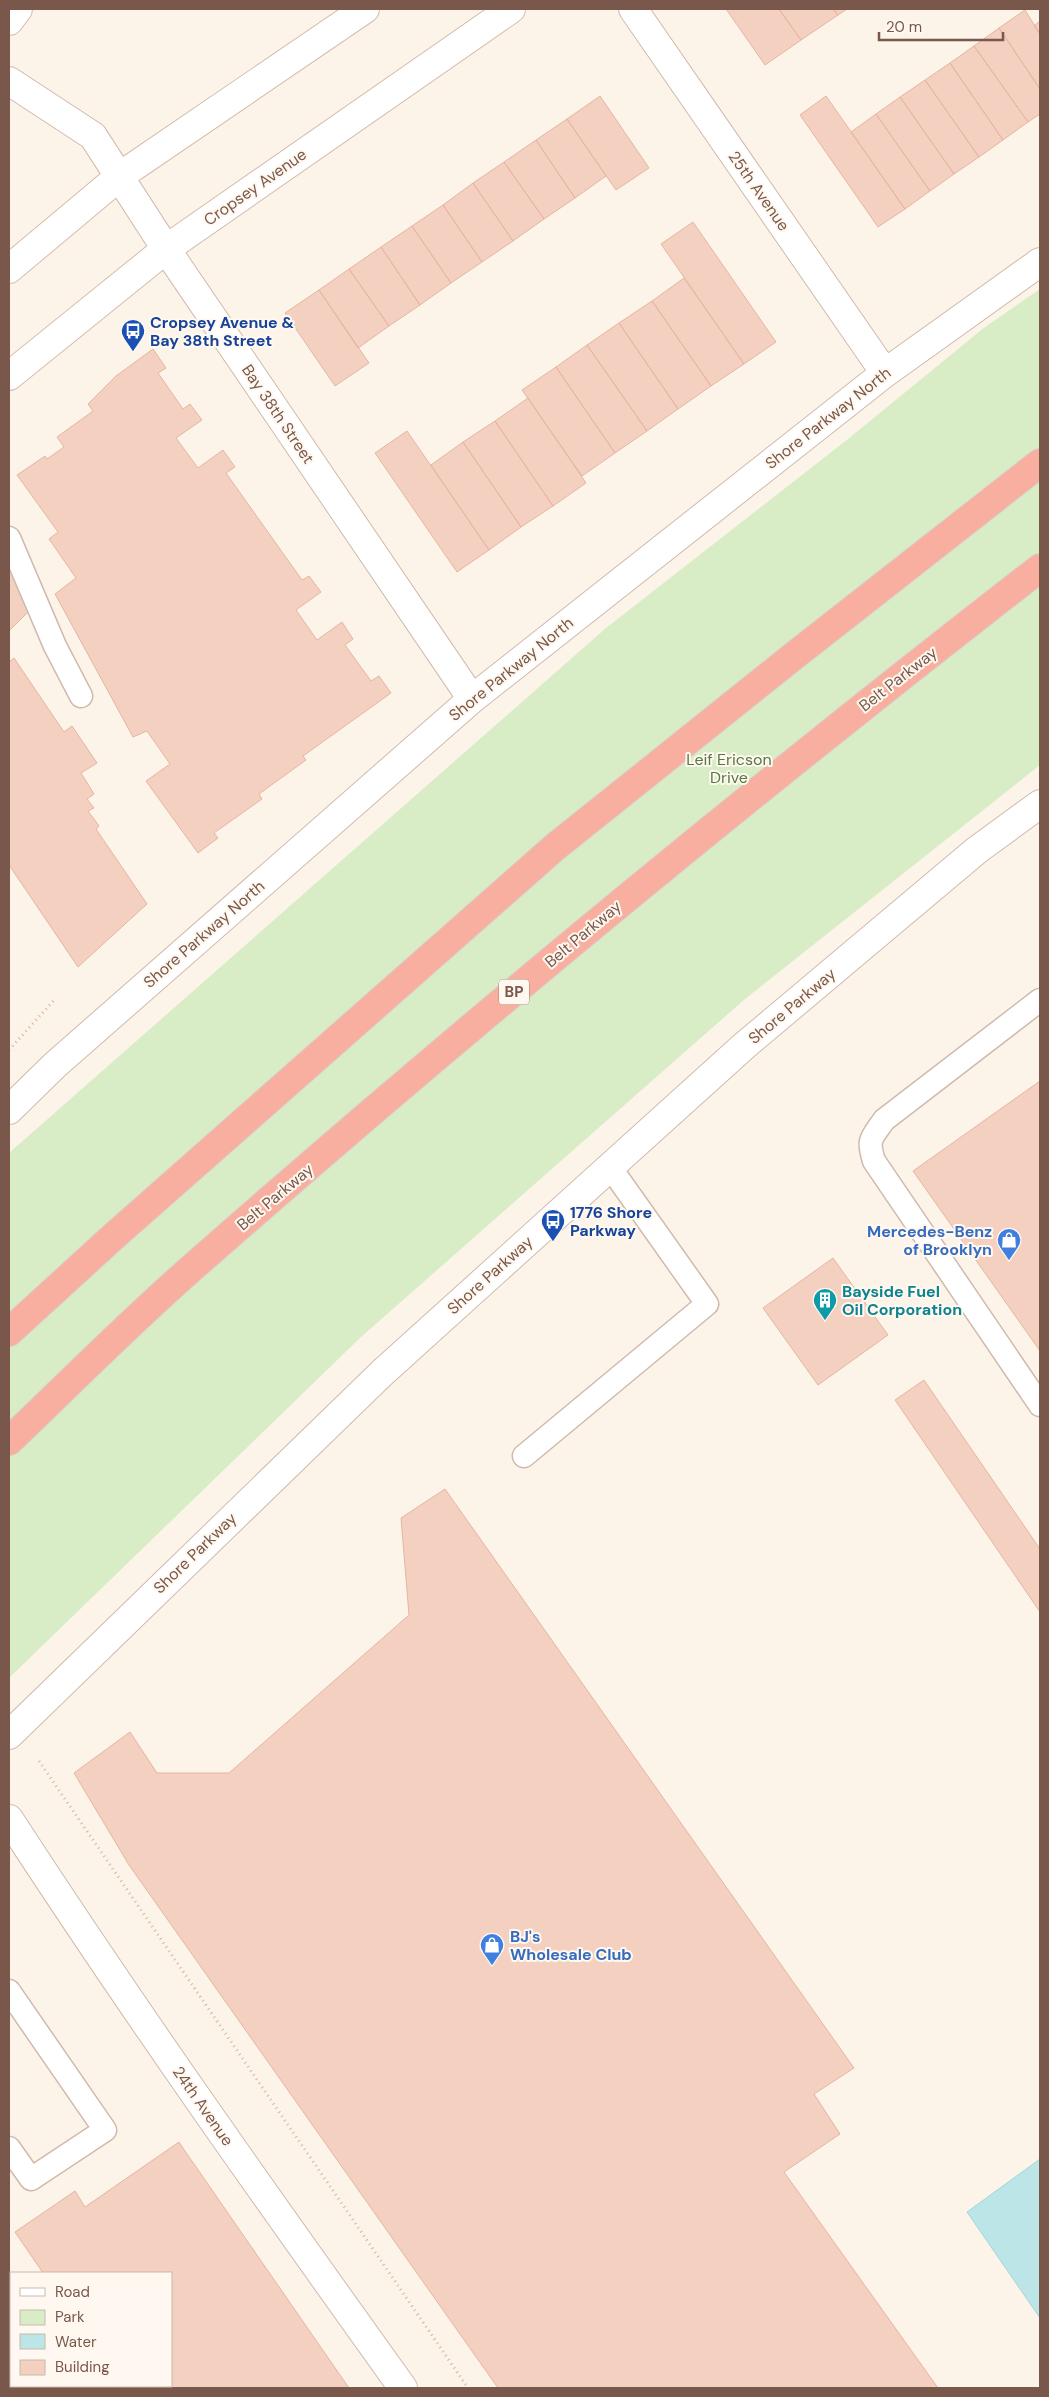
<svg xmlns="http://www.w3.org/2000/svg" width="1049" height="2397" font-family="'DM Sans',sans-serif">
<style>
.green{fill:#d8ecc6}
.water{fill:#bce5e8;stroke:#a2d5da}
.building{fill:#f3d0c0;stroke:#e6b5a0}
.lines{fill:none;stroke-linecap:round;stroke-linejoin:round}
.service-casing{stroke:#d0baad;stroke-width:25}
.minor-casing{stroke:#d0baad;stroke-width:30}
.secondary-casing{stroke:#d6bcad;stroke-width:30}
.motorway-casing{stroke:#d9d0cd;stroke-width:30}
.path{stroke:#d9b3a2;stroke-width:3;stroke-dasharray:1 4;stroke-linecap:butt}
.service{stroke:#fff;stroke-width:22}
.minor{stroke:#fff;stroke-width:28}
.secondary{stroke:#fff;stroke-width:28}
.motorway{stroke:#f8af9f;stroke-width:28}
.labels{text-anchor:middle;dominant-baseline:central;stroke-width:4;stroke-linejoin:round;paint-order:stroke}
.shield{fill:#fff8f0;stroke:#a1887c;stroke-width:1}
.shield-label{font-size:15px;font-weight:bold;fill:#79584b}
.street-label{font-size:16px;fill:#79584b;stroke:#fff8f0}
.transit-label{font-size:16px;font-weight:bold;fill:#164399;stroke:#fff8f0;text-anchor:start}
.park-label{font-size:16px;fill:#557940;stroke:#fff8f0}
.shop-label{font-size:16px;font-weight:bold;fill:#366cbe;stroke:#fff8f0;text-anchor:end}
.culture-label{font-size:16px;font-weight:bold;fill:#0d838f;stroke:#fff8f0;text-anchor:start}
</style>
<rect width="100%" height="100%" fill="#fdf4e9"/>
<path class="green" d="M1040,289v476l-295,234 -384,338 -352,341v-525l597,-525 242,-189 137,-112z"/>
<path class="water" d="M1040,2159v159l-73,-106z"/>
<path class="building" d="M726,9h53l22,31 -36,25z
M779,9h54l5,6 -37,25z
M833,9h14l-9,6z
M1025,10l15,24v55l-41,-61z
M1040,21v13l-6,-8z
M999,28l41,61v25l-12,8 -54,-76z
M974,46l54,76 -25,18 -53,-77z
M950,63l53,77 -24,17 -54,-77z
M925,80l54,77 -25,17 -54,-77z
M600,96l49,72 -33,22 -49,-71z
M826,96l79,113 -27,18 -78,-112z
M900,97l54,77 -24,17 -54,-77z
M876,114l54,77 -25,18 -54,-77z
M567,119l39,57 -31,22 -39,-58z
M536,140l39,58 -31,21 -40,-57z
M504,162l40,57 -31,22 -40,-58z
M473,183l40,58 -31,21 -39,-57z
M443,205l39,57 -31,21 -39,-57z
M693,222l83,120 -32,22 -83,-120z
M412,226l39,57 -31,22 -39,-58z
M381,247l39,58 -31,21 -40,-57z
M349,269l40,57 -31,22 -39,-58z
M684,278l60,86 -33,22 -59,-85z
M319,290l50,73 -34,23 -50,-73z
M652,301l59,85 -33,23 -59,-86z
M619,323l59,86 -31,22 -60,-86z
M587,345l60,86 -32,22 -59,-86z
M153,349l13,19 -8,5 25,36 7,-5 12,16 -26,18 22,30 25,-18 12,17 -9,6 76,107 7,-4 12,16 -25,18 21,30 25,-18 11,17 -8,6 26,36 8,-5 12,17 -88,63 3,4 -47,34 3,5 -48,34 4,5 -20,15 -52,-72 24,-17 -23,-33 -14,6 -78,-143 21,-16 -27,-39 9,-7 -41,-57 28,-19 2,3 17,-12 -7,-10 36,-26 -5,-7 28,-28z
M556,367l59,86 -33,23 -60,-86z
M528,398l58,85 -33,23 -58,-85z
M495,421l58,85 -32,21 -58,-85z
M407,431l82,119 -32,22 -82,-119z
M463,442l58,85 -32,23 -58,-85z
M9,547l27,57 -27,27z
M14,658l50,74 8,-6 25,37 -16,10 13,21 -7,5 7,9 -6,3 11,15 -3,3 51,75 -69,63 -69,-102v-203z
M1040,1081v270l-127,-180z
M833,1258l55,77 -70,50 -55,-77z
M924,1380l116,169v63l-145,-212z
M445,1489l409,579 -40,26 26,40 -56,38 154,216h-440l-369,-523 -55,-92 56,-41 27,41h72l180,-158 -8,-97z
M179,2142l6,9 164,237h-226l-2,-2h50v-113h-128l-28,-41 60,-41 10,16z
M9,2352l2,4v30h21l1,2h-24z"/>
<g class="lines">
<g class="service-casing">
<path id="service" d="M9,538l46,108 26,50
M1040,1000l-156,120c-13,19 -17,19 -10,41l166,244
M524,1456l183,-152 -97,-137
M9,1991l96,139 -74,49 -22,-31
M9,2309l2,3
M63,2386l2,2"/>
</g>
<g class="minor-casing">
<path id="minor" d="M633,9l252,364
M9,21l9,-12
M9,81l84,55 73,113 306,450
M9,1110l46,-45 417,-366 413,-326 155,-111
M9,1735l373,-362 362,-327 233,-196 63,-46
M9,1819c126,194 260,382 394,569"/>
</g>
<g class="secondary-casing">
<path id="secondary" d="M9,269l111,-93 245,-167
M9,376l157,-127 345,-240"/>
</g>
<g class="motorway-casing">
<path id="motorway" d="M9,1332l105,-96 441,-389 240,-192 245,-192
M9,1441c64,-61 126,-124 193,-182 272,-239 552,-469 838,-691"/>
</g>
<path class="path" d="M9,1050l47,-52
M39,1761l429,627"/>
<use href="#service" class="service"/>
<use href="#minor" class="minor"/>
<use href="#secondary" class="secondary"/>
<use href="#motorway" class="motorway"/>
</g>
<defs>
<g id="bus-pin" transform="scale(1.25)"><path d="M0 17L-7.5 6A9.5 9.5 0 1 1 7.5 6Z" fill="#1a4fb4" stroke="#fff8f0"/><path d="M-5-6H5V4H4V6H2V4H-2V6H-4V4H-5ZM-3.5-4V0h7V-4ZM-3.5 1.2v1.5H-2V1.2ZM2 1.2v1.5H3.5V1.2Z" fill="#fff"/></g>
<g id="shop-pin" transform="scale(1.25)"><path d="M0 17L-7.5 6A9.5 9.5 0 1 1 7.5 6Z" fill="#3f7fe0" stroke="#fff8f0"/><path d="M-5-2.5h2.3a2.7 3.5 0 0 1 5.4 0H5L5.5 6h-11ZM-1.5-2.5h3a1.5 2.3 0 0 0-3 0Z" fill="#fff"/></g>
<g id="building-pin" transform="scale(1.25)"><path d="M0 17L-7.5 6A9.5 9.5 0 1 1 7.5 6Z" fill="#0f9aa8" stroke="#fff8f0"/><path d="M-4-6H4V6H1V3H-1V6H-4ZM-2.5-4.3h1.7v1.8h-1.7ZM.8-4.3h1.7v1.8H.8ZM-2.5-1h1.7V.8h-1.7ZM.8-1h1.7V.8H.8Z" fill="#fff"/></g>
</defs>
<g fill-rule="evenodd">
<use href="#bus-pin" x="133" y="331"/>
<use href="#bus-pin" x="553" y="1221"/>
<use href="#shop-pin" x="1009" y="1240"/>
<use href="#building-pin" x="825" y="1300"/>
<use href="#shop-pin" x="492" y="1945"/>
</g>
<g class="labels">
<rect class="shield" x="499" y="979.5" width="30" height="25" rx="4"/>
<g class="shield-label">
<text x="514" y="992">BP</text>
</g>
<g class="street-label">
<text transform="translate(255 187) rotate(-35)">Cropsey Avenue</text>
<text transform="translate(759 191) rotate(55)">25th Avenue</text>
<text transform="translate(278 414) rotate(56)">Bay 38th Street</text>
<text transform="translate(828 418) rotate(-38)">Shore Parkway North</text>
<text transform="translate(511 669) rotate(-39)">Shore Parkway North</text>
<text transform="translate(898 679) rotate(-38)">Belt Parkway</text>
<text transform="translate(204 934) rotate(-41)">Shore Parkway North</text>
<text transform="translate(583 934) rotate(-40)">Belt Parkway</text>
<text transform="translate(792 1006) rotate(-40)">Shore Parkway</text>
<text transform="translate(275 1197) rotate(-40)">Belt Parkway</text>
<text transform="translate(490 1275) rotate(-42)">Shore Parkway</text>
<text transform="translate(195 1553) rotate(-44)">Shore Parkway</text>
<text transform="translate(203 2106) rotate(55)">24th Avenue</text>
</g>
<g class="transit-label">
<text x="150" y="322">Cropsey Avenue &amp;<tspan x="150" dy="18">Bay 38th Street</tspan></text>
<text x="570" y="1212">1776 Shore<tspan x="570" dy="18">Parkway</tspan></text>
</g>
<g class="park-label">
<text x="729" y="759">Leif Ericson<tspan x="729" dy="18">Drive</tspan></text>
</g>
<g class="shop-label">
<text x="992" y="1231">Mercedes-Benz<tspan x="992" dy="18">of Brooklyn</tspan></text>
<text x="510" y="1936" text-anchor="start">BJ's<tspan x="510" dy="18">Wholesale Club</tspan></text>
</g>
<g class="culture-label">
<text x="842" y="1291">Bayside Fuel<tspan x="842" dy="18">Oil Corporation</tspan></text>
</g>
</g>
<rect width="1049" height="2397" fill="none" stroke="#79584b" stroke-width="20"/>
<rect x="10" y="2272" width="162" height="115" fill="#fff8f0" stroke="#c9b8ae"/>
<rect x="20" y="2288" width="25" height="8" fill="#ffffff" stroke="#c9b8ae"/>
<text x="55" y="2297" font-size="15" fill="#79584b">Road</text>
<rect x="20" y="2310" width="25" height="15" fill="#d8ecc6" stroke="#c9b8ae"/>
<text x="55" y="2322" font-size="15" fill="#79584b">Park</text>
<rect x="20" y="2334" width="25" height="15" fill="#bce5e8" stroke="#c9b8ae"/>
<text x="55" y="2347" font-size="15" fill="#79584b">Water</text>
<rect x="20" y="2360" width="25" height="15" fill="#f3d0c0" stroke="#c9b8ae"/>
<text x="55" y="2372" font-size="15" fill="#79584b">Building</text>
<path d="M879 32v8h124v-8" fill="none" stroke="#79584b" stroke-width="2.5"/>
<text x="886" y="32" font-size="15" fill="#79584b" stroke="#fff8f0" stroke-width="4" paint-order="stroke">20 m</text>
</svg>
